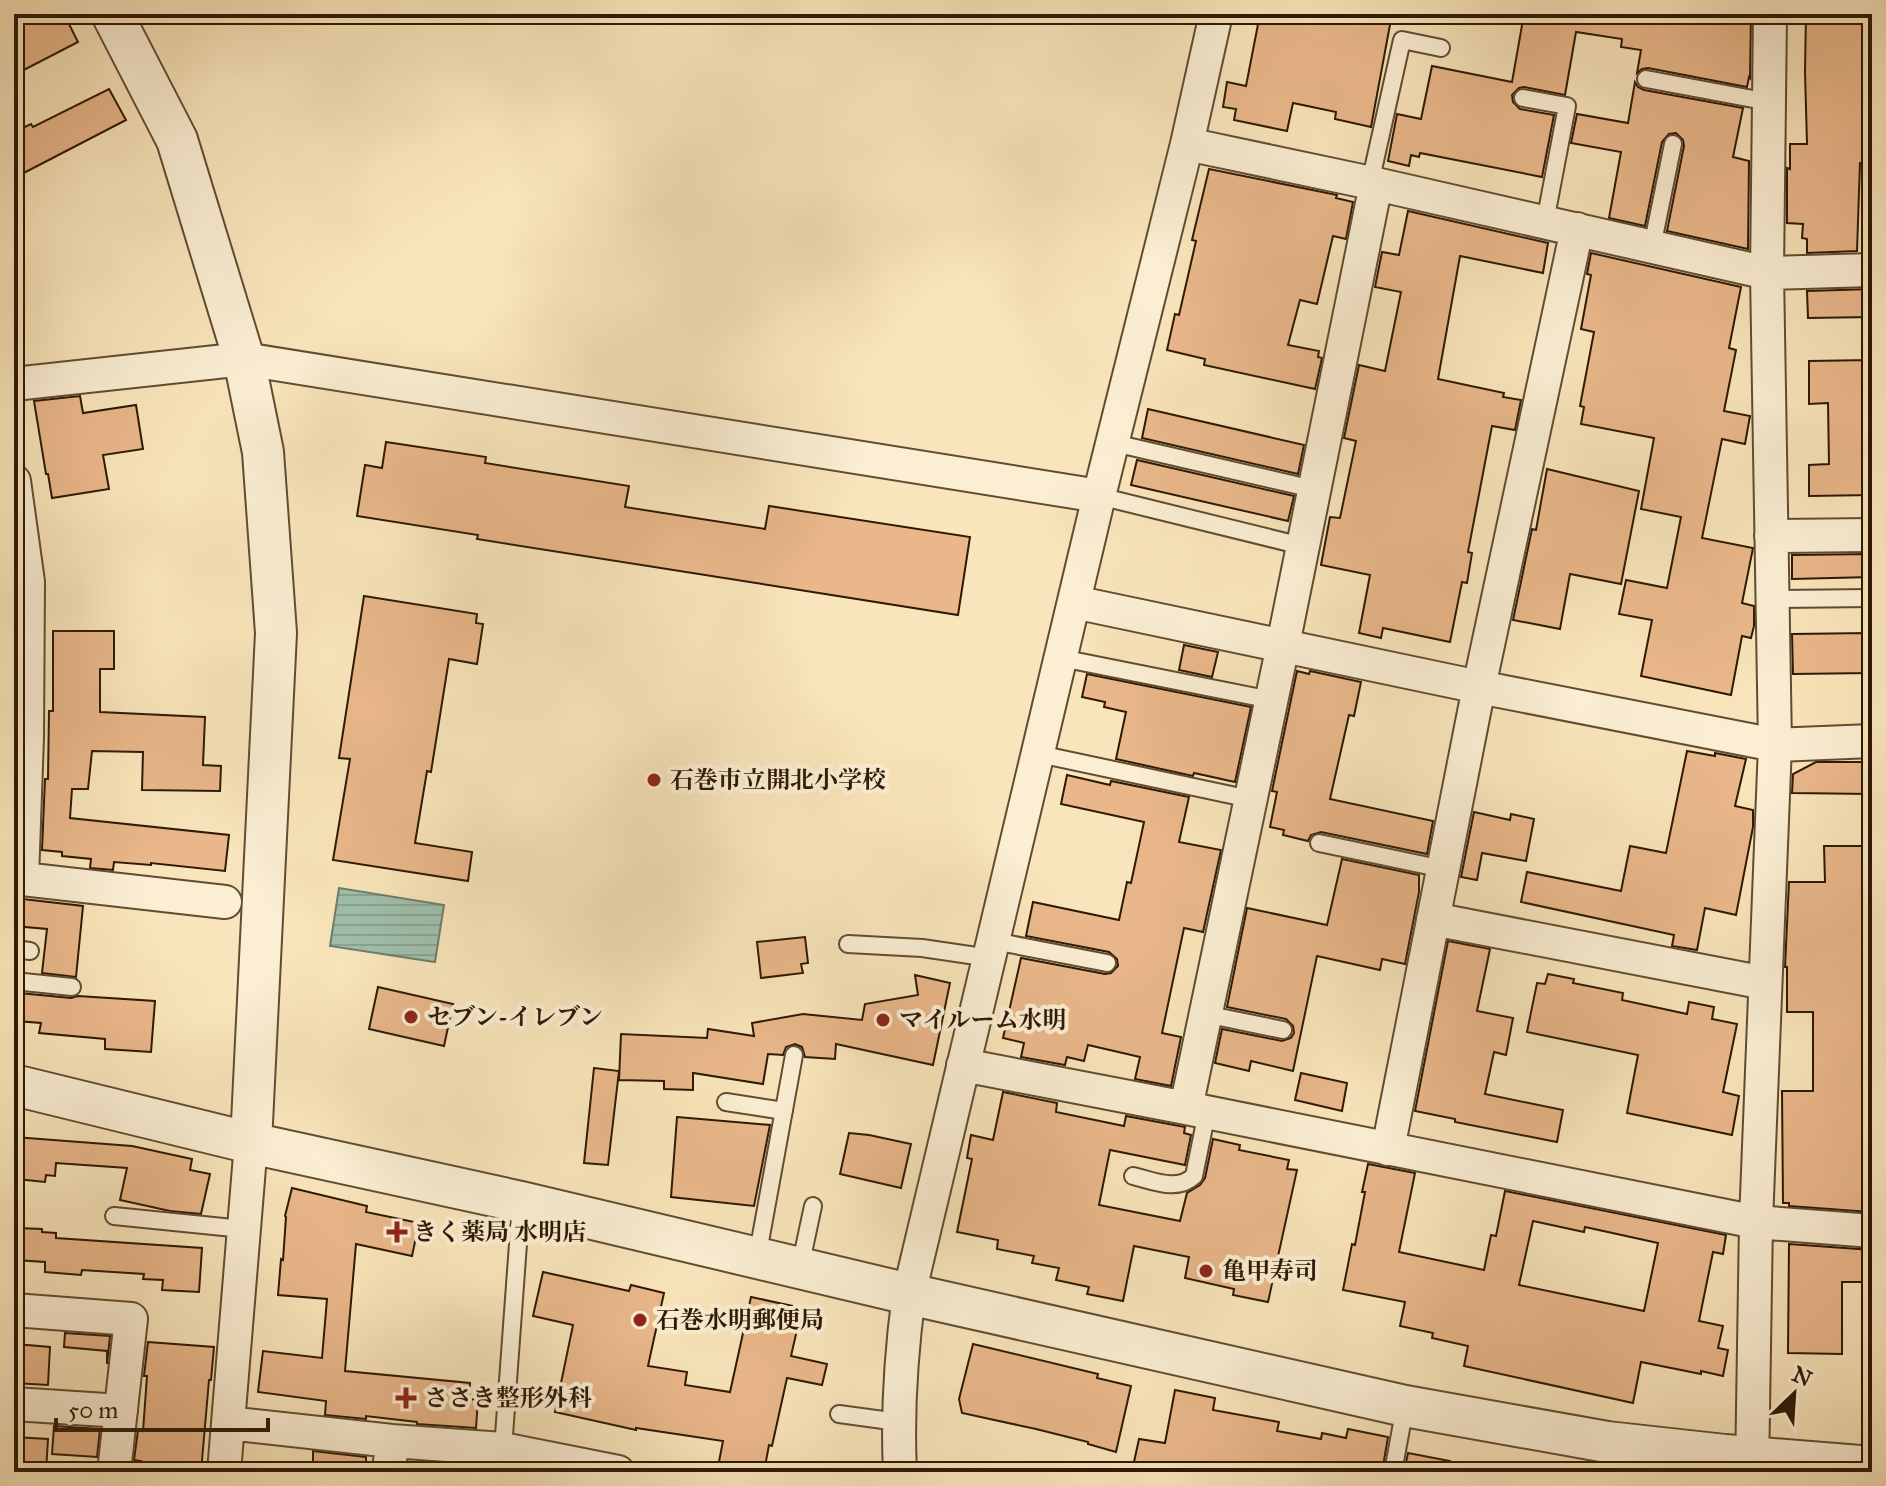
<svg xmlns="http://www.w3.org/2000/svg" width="1886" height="1486" font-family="'IM FELL Great Primer','Noto Serif JP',serif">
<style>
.water{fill:url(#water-rules);stroke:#717d69;stroke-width:2}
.building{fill:#e9b78a;stroke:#2e1905;stroke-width:2;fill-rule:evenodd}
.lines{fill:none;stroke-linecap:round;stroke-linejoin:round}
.service-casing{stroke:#614c32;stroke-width:20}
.minor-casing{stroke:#614c32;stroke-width:36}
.tertiary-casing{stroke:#614c32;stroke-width:44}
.service{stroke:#fbeed3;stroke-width:16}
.minor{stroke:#fbeed3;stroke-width:32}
.tertiary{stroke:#fbeed3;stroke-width:40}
.poi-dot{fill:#8f2418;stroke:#fbeed3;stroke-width:3}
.labels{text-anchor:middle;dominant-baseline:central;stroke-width:8;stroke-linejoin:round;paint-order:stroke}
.poi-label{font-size:24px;font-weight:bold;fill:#2e1905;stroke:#fbeed3;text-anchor:start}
</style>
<defs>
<pattern id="water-rules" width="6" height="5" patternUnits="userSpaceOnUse" patternTransform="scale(2)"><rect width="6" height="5" fill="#9ebfac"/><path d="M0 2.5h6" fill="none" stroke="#88a492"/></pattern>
</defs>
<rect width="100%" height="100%" fill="#f9e5bb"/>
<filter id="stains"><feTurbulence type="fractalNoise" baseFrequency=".0025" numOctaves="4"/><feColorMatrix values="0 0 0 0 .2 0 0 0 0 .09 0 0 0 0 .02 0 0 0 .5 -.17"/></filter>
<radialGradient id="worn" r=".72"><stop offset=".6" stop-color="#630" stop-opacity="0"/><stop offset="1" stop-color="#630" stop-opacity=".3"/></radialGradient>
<path class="water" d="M339,888l105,17 -9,57 -105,-16z"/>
<path class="building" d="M38,14h26l14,28 -64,33v-49z
M1260,14h132l-21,113 -36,-8 1,-7 -43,-9 -6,28 -53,-11 2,-11 -13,-2 4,-25 19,4z
M1524,14h227l-1,64 -1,-1 -2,10 -99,-19 -6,1 -5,4 4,-23 -20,-3 1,-8 -46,-7 -11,63 -41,-8 -5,1 -7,7 1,7 7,7 34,6 -12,62 -122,-24 -1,4 -8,-2 -2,11 -21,-5 9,-47 24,5 11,-53 80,16z
M1806,14h66v149h-12l-3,88 -50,2v-14l-5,-1 1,-14 -16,-1v-55l3,1v-25h17l-2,-72z
M1635,82l3,5 6,3 99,18 -10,49 16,4 -1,88 -81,-18 17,-85 -1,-6 -7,-7 -7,1 -7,8 -17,84 -36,-8 12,-66 -50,-9 6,-29 51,9z
M109,89l17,31 -112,58v-46l17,-8 2,3z
M1209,169l128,26 -1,3 17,4 -7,37 -13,-3 -16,68 -17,-4 -12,45 31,6 -1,6 4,1 -7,31 -111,-24 1,-6 -38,-9 8,-36 4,1 17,-74 -4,-1z
M1408,211l140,32 -5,30 -83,-17 -22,123 66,14 -1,4 18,3 -6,30 -23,-4 -24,126 4,1 -5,30 -5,-1 -12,60 -67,-14 -2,10 -22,-5 11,-58 -49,-10 9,-48 10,1 16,-77 -12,-3 15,-73 26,6 16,-79 -26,-5 7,-35 17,3z
M1591,253l150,34 -12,61 7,2 -12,61 26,5 -5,28 -23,-5 -20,99 51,10 -11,55 12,3v20l-3,12 -9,-2 -11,59 -90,-19 11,-56 -33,-6 7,-34 41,8 14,-71 -40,-8 13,-71 -73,-14 3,-17 -4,-1 14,-74 -13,-3 10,-54 -4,-1z
M1872,289v28l-64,1 -1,-27z
M1872,360v135l-63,1v-31l20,-1 -1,-61 -19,1v-43z
M80,396l3,17 53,-8 7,44 -40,6 6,34 -57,9 -4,-24h-2l-12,-73z
M1148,409l156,36 -6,29 -156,-36z
M386,442l100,15 -1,6 144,23 -4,21 140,22 4,-23 201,31 -12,78 -481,-76 1,-4 -121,-19 8,-51 17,3z
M1137,460l157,36 -6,25 -157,-36z
M1547,469l92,22 -18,93 -51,-10 -10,55 -47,-9 19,-91 4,1z
M1872,554v23l-80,2v-24z
M364,596l113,18 -1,9 7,1 -6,40 -28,-5 -18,113 -4,-1 -12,72 57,9 -4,29 -135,-21 17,-101 -11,-1z
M53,631h61v38h-14v43l105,5 -2,48 18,1 -1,25 -78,-1 1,-38 -51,-1 -4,38h-16l-2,29 159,17 -4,36 -74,-8v2l-37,-3 -1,8 -23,-2 1,-9 -29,-3v-4l-20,-2 3,-71h3l1,-68h4z
M1869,633l1,40 -77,1 -1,-40z
M1184,645l34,7 -6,25 -33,-7z
M1297,671l12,3 1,-3 51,11 -7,34 -5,-1 -19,84 103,22 -6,33 -106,-22 -10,3 -3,6 -25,-6 1,-5 -14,-3 7,-35 -5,-1z
M1087,674l164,33 -16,75 -41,-9 -1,3 -77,-17 10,-47 -22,-5 1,-5 -23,-5z
M1687,751l28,5v-3l31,6 -11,47 18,4v17l-17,88 -31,-7 -8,42 -25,-4 2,-11 -153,-33 6,-30 94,19 9,-45 36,7z
M1816,762h54v32l-78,-1 1,-19z
M1067,775l43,10 1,-4 78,16 -10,45 42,8 -18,82 -19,-4 -22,105 19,4 -10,49 -36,-7 5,-22 -52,-12 -4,16 -17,-4 -2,8 -44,-8 3,-14 -21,-5 18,-80 84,16 6,-1 7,-7 -1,-7 -8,-7 -83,-16 7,-34 86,18 8,-38 4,1 13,-61 -83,-18z
M1474,812l36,8 1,-6 23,5 -8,42 -44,-8 -5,27 -16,-3z
M1824,846h41v36h6v27h-3v83h2v29h-3l-1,72h5l-1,119 -81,-6v-3h-6l-1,-112h31v-79h-26v-45h-2l4,-85h36z
M1342,859l77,16v17l-14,72 -23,-5 -2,11 -63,-14 -24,115 -42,-10 -2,10 -34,-8 7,-34 60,12 9,-3 3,-5 -1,-7 -7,-7 -59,-12 20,-99 80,17z
M14,898l69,8 -7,71 -34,-4 5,-44 -33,-3z
M805,937l3,26 -7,1 2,9 -42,5 -4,-36z
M1448,941l42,8 -13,62 36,7 -7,37 -12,-3 -9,42 78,16 -6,32 -102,-20v-3l-40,-8z
M1548,974l26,5 -1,4 50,10 -1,7 65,14 2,-12 25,5 -2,12 25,5 -14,68 16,4 -7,39 -105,-22 11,-58 -111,-23 10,-49 8,1z
M915,975l35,8 -17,82 -97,-21 -1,15 -30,-2 -3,-10 -7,-3 -9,3 -3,8 -15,-1 -5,30 -70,-11v17l-29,-1v-8l-45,-1 2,-46 86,4 1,-9 46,7 -2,-13 51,-9 59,6 3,-16 53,-9z
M378,987l75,17 -9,42 -75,-17z
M19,993l52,5 7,-2 77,5 -4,51 -46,-3v-10l-66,-6 2,-10 -25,-2z
M594,1068l25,3 -11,94 -24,-2z
M1301,1073l46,10 -5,28 -47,-11z
M1003,1092l54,11 -1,9 68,14 2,-10 59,11 -1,6 7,2 -6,30 -75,-15 -11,55 81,16 7,-28 13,-8 5,-7 8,-39 27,6 -1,5 50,10 -2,9 10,1 -29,132 -35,-7 1,-6 -49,-11 4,-21 -55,-11 -11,55 -36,-7 2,-7 -33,-7 3,-12 -27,-5 2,-7 -37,-7 1,-9 -41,-8 15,-73 -5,-1 4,-23 22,5z
M677,1117l93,8 -16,81 -83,-9z
M849,1133l20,2 42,9 -10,44 -61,-14z
M14,1137l118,9 60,13 -2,11 20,4 -9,40 -31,-3 -50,-11 7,-32 -71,-5 -1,13 -9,-1 -1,7 -28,-3v-6l-3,-1z
M1368,1164l47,9 -16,79 85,18 7,-35 5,1 9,-45 221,44 -3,19 -10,-2 -14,69 24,5 -5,22 10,2 -5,26 -22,-5v3l-60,-12 -8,41 -169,-37 4,-20 -36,-8 1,-5 -33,-7 5,-24 -62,-12 9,-46 3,1 10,-53h-3zM1533,1221l51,11 1,-5 73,16 -14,68 -125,-26z
M292,1188l75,18 -1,6 53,11 -7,33 -56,-12 -11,127 125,12 -1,16 9,1 -2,28 -59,-4v-2l-51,-6v3l-41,-4 1,-14 -68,-9 5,-41 59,7 5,-59 -49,-4 3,-36 2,1 3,-43 -1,-1z
M17,1228l25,1v3l14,1v5l146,10 -3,44 -37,-2 1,-10 -20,-1 1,-5 -62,-4 -1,5 -36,-3v-10l-30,-2z
M1789,1244l83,6v32h-30v72l-54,-1z
M543,1272l86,19 2,-6 33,8 -16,73 39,6 -2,13 45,7 21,-95 51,11 -11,48 36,8 -5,21 -35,-7 -15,68 -3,-1 -5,27h-47l6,-31 -87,-13v2l-81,-18 18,-87 -40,-9z
M65,1333l45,3 -3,28v-13l-43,-4z
M148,1342l66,5 -3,33h-2l-8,92 -61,-6 1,-5 -7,-1 4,-30 5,1 4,-55h-3z
M15,1344l35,3 -2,38 -34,-2z
M973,1344l125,30 -1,4 34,8 -15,66 -28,-8v-2l-52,-13 -74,-16 -3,-14z
M1175,1390l40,8 -2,12 66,12 -2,9 44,8 1,-6 24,5 2,-9 40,8 -6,35h-195l-53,-10 5,-23 26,4z
M54,1426l46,3 -3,28 -45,-3z
M14,1437l34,2 -2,33h-32z
M313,1451l53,6v15h-53z
M1408,1453l42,8 -2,11h-44z
M414,1462l58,4v6h-59z"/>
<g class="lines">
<g class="service-casing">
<path id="service" d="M1646,79l123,23
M1523,98l44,8 -22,116
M1370,183l32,-143 39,8
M1652,247l21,-103
M1114,443l199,46
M1099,496l203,50
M1773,599l99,-1
M1061,658l210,42
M1039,754l211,45
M1319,843l124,26
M994,941l113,22
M848,944l74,4 68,10
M14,949l16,2
M14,981l58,6
M1205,1014l78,16
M726,1102l58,9
M1133,1176c21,5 44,16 61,0l13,-64
M114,1216l129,13
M757,1258l37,-203
M800,1267l13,-61
M839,1414l59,8
M503,1449l18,-246
M1393,1472l12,-65"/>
</g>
<g class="minor-casing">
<path id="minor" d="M1187,144l189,40 391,89 105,-3
M14,384l230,-25 855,137
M14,481l14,101 -1,155 -5,142
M1771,536l101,-1
M1074,602l405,85 296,58 97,-4
M14,878l211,24
M1433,919l332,64
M963,1065l223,43 570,114 116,9
M1186,1108l97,-463 93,-461
M1388,1149l91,-462 98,-458
M14,1310l117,9 -17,153
M14,1404l107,7
M228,1423l164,18 111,8 115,23
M224,1472l27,-329
M389,1472l3,-31
M900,1472c-3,-61 1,-118 9,-178l190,-798 88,-352 29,-130
M1752,1472l4,-250 19,-477 -8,-472 3,-259"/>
</g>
<g class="tertiary-casing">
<path id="tertiary" d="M112,14l65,126 67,219 19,93 13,181 -25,510
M14,1085l237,58 270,59 388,92 496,112 202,36 118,13 147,12"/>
</g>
<use href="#service" class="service"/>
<use href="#minor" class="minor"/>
<use href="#tertiary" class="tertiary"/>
</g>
<g class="poi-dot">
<circle cx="654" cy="780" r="8"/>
<circle cx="411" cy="1017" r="8"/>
<circle cx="883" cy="1020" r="8"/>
<path d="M393 1220h8v8h8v8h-8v8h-8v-8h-8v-8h8z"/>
<circle cx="1206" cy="1271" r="8"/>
<circle cx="640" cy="1320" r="8"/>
<path d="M402 1386h8v8h8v8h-8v8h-8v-8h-8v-8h8z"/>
</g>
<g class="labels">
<g class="poi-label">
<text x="670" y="780">石巻市立開北小学校</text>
<text x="427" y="1017">セブン-イレブン</text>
<text x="899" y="1020">マイルーム水明</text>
<text x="413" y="1232">きく薬局 水明店</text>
<text x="1222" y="1271">亀甲寿司</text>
<text x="656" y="1320">石巻水明郵便局</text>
<text x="424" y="1398">ささき整形外科</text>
</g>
</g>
<rect width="1886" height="1486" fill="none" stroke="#f9e5bb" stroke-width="48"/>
<rect x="16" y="16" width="1854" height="1454" fill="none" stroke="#2e1905" stroke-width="4"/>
<rect x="24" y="24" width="1838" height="1438" fill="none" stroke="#2e1905" stroke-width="2"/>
<g transform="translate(1794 1394) rotate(25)" stroke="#fbeed3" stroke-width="6" paint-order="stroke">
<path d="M0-6L14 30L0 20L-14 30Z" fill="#2e1905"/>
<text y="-12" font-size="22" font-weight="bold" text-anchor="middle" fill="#2e1905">N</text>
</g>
<path d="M56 1418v12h212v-12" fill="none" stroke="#2e1905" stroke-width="4"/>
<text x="68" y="1418" font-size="24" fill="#2e1905" stroke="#fbeed3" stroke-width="6" paint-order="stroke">50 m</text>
<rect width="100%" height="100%" filter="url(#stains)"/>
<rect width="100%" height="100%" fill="url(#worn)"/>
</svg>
